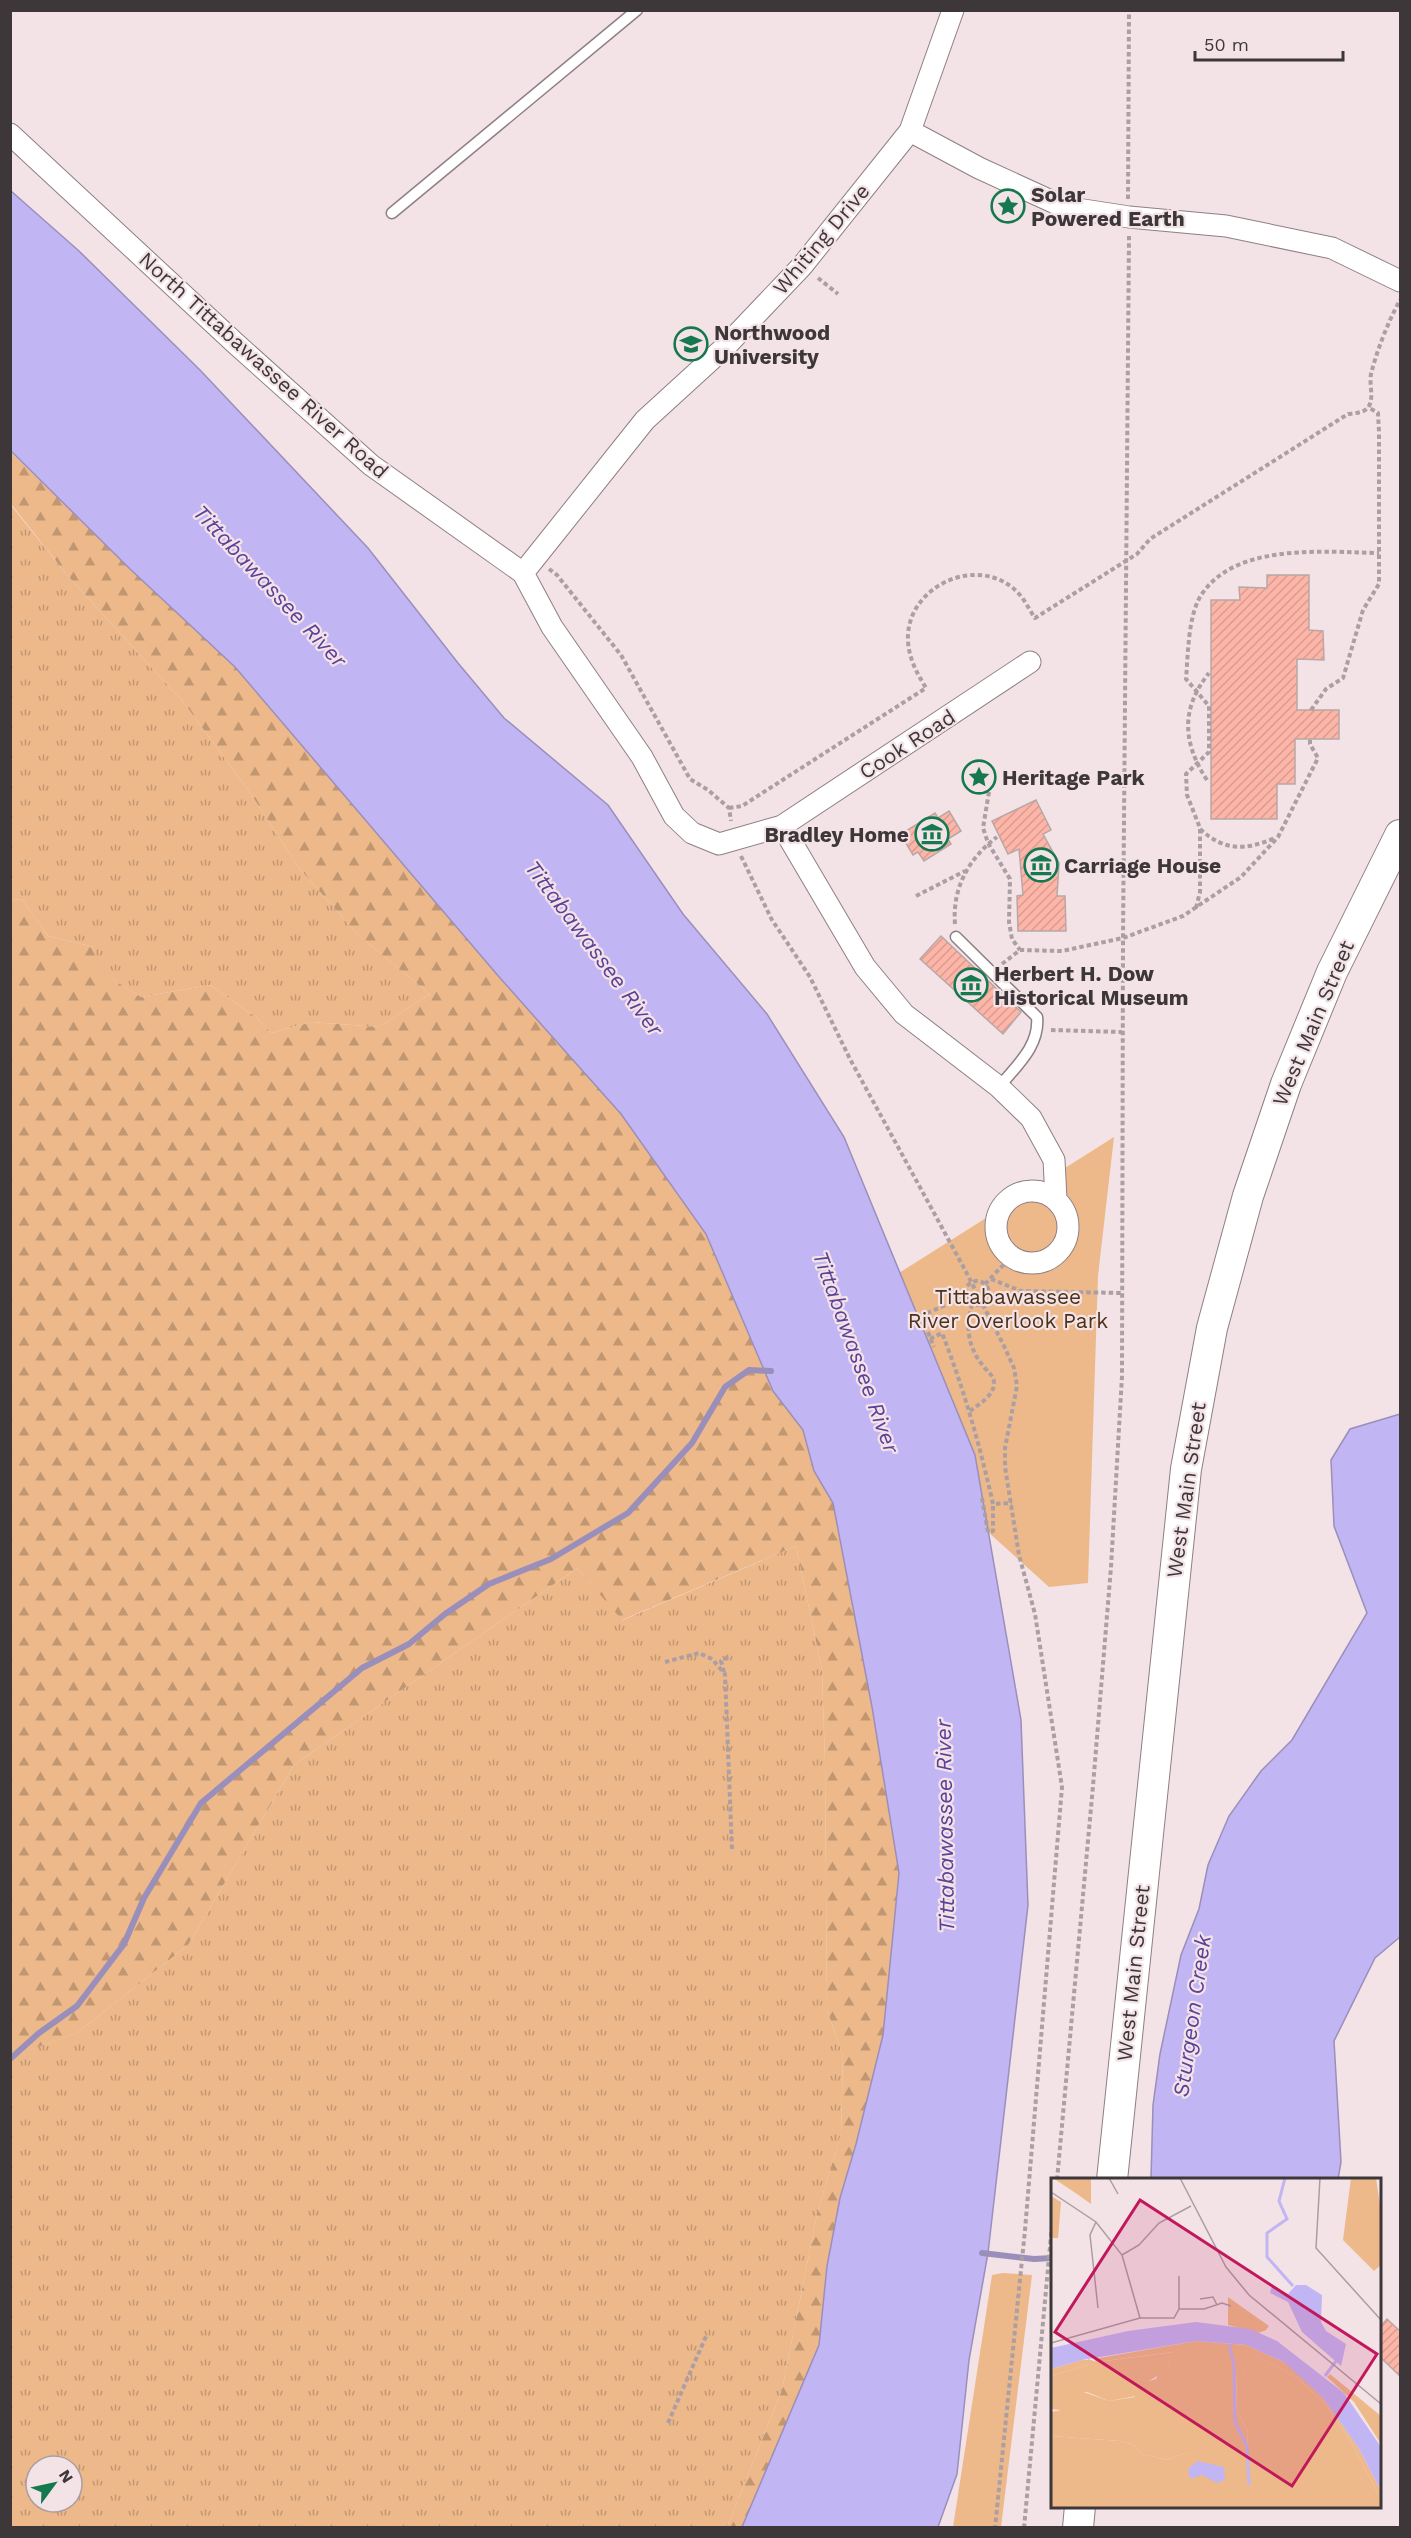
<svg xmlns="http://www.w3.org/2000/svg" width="1411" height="2538" font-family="'Work Sans',sans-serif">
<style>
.grass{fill:url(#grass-tufts);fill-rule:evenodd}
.forest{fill:url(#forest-firs)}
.green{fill:#edb98a}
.water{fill:#c2b5f3;stroke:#9a8fbb;stroke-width:1.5}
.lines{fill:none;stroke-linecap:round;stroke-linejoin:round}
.stream{stroke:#9a8fbb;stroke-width:6}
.building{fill:url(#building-hatch);stroke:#b8a8a5;stroke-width:1.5}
.lane-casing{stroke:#8e7f83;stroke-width:13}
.street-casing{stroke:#8e7f83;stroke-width:23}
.secondary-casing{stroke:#8e7f83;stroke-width:32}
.path{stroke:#ab9fa3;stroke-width:4;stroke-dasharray:4.5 3;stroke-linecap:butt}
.lane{stroke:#fff;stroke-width:10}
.street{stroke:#fff;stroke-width:21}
.secondary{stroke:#fff;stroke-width:30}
.labels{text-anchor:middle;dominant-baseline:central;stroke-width:4.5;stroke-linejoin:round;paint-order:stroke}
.poi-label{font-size:21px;font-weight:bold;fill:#3d3739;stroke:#f3e3e7;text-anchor:start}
.street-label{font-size:21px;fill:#3d3739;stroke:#f3e3e7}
.park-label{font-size:21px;fill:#4c3117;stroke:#f3e3e7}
.water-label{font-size:22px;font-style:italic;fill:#5b4199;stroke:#f3e3e7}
.inset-river{fill:none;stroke:#c2b5f3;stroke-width:3}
.inset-road{fill:none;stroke:#aa9ea1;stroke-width:1.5}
.view{fill:#c2185b;fill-opacity:0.15;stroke:#c2185b;stroke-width:3}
.inset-edge{fill:none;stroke:#3d3739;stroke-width:3}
</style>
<defs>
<pattern id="grass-tufts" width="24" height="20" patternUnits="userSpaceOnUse" patternTransform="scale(1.5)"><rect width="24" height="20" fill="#edb98a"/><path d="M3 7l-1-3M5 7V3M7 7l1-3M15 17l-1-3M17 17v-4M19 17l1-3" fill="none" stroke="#c19772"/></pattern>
<pattern id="forest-firs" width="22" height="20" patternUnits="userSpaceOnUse" patternTransform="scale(1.5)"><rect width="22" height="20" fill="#edb98a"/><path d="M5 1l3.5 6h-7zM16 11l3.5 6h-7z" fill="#c19772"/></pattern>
<pattern id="building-hatch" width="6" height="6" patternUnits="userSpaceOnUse" patternTransform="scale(1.5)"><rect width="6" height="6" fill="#fdb5a8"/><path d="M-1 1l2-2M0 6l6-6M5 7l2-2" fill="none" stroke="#da9c91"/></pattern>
</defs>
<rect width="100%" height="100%" fill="#f3e3e7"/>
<path class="grass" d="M10,504l57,71 117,128 67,91 48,74 59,67 72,59 -51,33 -67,-5 -41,11 -14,-15 -47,-33 -69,12 -46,-28 -1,-22 -46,-11 -26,-37 -11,1z
M796,1546l26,124 3,91 2,249 16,45 -2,79 -24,80 -35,176 -55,137h-716l-1,-470 67,-24 111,-88 106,-180 283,-197 46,52zM36,2466h36v36h-36z"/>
<path class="forest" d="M10,451l120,118 105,97 265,312 121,136 85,120 67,157 30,39 11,41 19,32 39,204 27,166 -16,162 -27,109 -16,54 -13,68 -8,79 -77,182h-15l55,-137 35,-176 24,-80 2,-79 -16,-45 -2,-249 -3,-91 -26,-124 -174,74 -45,-52 -283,197 -106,180 -111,88 -66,24v-1157l11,-1 26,37 46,11 2,22 45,28 69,-12 47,33 14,15 41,-11 67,5 51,-33 -72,-59 -59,-67 -48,-74 -67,-91 -117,-128 -56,-71z"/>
<path class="green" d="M1114,1137l-16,139 -10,307 -39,4 -61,-55 -13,-77 -76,-182z
M1002,2273l30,2 -31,252h-48l39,-252z"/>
<path class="water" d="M11,191l68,60 121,119 168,178 90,115 46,55 104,87 75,109 84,100 77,123 131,318 46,265 7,185 -40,348 -19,107 -12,114 -19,53h-196l77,-182 8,-79 13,-68 16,-54 27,-109 16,-162 -27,-166 -39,-204 -19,-32 -11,-41 -30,-39 -67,-157 -85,-120 -121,-136 -265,-311 -105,-98 -119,-118z
M1400,1414v523l-25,21 -41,83 7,121 -3,17h-187l2,-74 7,-51 21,-99 18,-46 9,-44 21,-49 32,-45 31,-31 75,-127 -33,-87 -3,-66 19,-31z"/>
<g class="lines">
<path class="stream" d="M10,2059l29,-26 38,-27 47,-62 20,-46 57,-95 161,-135 47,-24 36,-30 44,-30 62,-25 77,-46 64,-70 33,-56 24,-17 22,1
M982,2253l52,6 18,-1"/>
</g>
<path class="building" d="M1267,575h42v55l14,1 1,29 -27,-1v51h42v29h-44v45h-18v35h-66v-219h29l-1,-13 28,1z
M1036,800l15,30 -8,4 16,29 -2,33h8l1,35h-48l-1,-35 6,-1 -4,-46 -11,5 -16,-33z
M949,811l12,20 -13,8 3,5 -27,17 -6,-9 -5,3 -9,-15 6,-4 -4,-5 29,-18 3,5z
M941,936l80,76 -18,22 -83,-75z
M1387,2319l14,13v45l-21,-20v-30z"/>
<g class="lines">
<g class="lane-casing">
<path id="lane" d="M392,213l245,-203
M956,937l81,80c3,29 -21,49 -38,70"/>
</g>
<g class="street-casing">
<path id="street" d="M910,131l69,37 85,39 65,10 97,9 106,22 68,33
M10,134l225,209 136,122 152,108 29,54 90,130 32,59 18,17 27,11 63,-18 248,-164
M523,573l122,-153 80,-73 77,-81 108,-135 43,-121
M782,826l83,141 39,47 95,73 32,31 23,42 2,39
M996 1227a36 36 0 1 1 72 0a36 36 0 1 1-72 0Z"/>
</g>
<g class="secondary-casing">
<path id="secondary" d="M1112,2180l74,-711 26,-141 36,-132 38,-112 46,-112 68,-137
M1078,2528l2,-22"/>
</g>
<path class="path" d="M1128,199l1,-189
M818,278l20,16
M549,569l8,6 64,80 69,124 18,11 21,18 2,13
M1311,710l15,-21 17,-11 20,-68 16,-26v-152l-1,-19 -10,-6
M1207,780c-25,-38 -26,-72 2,-107
M989,792l-6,36 5,15 22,36 -1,43 3,17 8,11
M729,808l13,-2 184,-118c-9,-15 -17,-29 -18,-47 -3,-56 74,-90 112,-46 6,7 10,16 15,23l102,-64 13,-15 198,-125c8,-1 17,-1 21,-8 5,-9 0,-22 2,-32 6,-24 17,-52 29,-74
M1200,829c25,23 46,21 75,9
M741,856l31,64 38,57 40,82 114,209 40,78 10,22 3,18 -12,62v19l14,88 16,59 27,173 -37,443 -30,298
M916,896l49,-25
M1196,908l4,-16v-64l-13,-33 -1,-21 23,-22v-46l-23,-27c2,-24 2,-61 14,-82 33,-55 124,-45 179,-44
M955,924c-3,-36 14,-66 42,-87
M1002,964l18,-14 42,1 61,-13 60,-22 58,-39 37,-40 40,-79 -8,-14v-5
M1051,1030l71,2
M991,1279l30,12 101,2
M965 1293a12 12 0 1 1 24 0a12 12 0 1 1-24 0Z
M985,1284l26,-27
M920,1316l45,-19
M928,1332l6,15
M930,1339l12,-6c22,56 38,113 51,171l19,-1
M970,1411c9,-7 24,-15 24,-28 0,-7 -6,-11 -10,-16 -16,-19 -19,-40 -12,-62
M982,1498l6,34 5,-1v-27
M665,1662l34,-9 13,6 13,15 7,177
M724,1672l-3,-11 9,-5
M1057,2180l36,-394 18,-219 11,-191 1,-438 6,-702
M668,2423l39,-89
M1024,2528l28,-303"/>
<use href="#lane" class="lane"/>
<use href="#street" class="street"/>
<use href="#secondary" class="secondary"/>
</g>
<defs>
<g id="sight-ring" transform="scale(1.725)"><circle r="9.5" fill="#f3e3e7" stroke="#16784f" stroke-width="1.5"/><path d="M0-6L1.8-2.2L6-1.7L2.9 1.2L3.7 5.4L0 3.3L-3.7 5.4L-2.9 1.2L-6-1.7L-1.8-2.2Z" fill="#16784f"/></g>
<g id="university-ring" transform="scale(1.725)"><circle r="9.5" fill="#f3e3e7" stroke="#16784f" stroke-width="1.5"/><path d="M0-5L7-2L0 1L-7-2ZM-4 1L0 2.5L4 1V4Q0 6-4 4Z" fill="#16784f"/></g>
<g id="museum-ring" transform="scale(1.725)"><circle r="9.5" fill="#f3e3e7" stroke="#16784f" stroke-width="1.5"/><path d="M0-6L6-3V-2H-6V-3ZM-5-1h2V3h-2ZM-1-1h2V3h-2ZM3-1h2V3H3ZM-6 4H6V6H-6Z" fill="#16784f"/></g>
</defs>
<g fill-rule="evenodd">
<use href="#sight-ring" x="1008" y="206"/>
<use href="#university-ring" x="691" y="344"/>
<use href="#sight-ring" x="979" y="777"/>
<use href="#museum-ring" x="932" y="834"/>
<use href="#museum-ring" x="1041" y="865"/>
<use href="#museum-ring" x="971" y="985"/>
</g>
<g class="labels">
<g class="poi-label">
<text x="1031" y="194">Solar<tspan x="1031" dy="24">Powered Earth</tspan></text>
<text x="714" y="332">Northwood<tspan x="714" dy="24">University</tspan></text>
<text x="1002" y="777">Heritage Park</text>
<text x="909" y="834" text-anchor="end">Bradley Home</text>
<text x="1064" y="865">Carriage House</text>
<text x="994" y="973">Herbert H. Dow<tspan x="994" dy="24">Historical Museum</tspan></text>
</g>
<g class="street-label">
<text transform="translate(821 239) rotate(-50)">Whiting Drive</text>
<text transform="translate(264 365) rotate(42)">North Tittabawassee River Road</text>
<text transform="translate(907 744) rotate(-33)">Cook Road</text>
<text transform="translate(1313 1023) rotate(-67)">West Main Street</text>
<text transform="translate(1186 1490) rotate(-82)">West Main Street</text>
<text transform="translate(1133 1973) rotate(-84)">West Main Street</text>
</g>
<g class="park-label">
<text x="1008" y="1296">Tittabawassee<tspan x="1008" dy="24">River Overlook Park</tspan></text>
</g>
<g class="water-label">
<text transform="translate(270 586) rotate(47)">Tittabawassee River</text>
<text transform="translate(594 948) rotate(53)">Tittabawassee River</text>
<text transform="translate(856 1352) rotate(70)">Tittabawassee River</text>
<text transform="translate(945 1826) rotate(-91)">Tittabawassee River</text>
<text transform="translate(1192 2016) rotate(-82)">Sturgeon Creek</text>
</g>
</g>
<g transform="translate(1051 2178)">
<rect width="330" height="330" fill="#f3e3e7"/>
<path d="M196,173l51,27 27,26 25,36 31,59v9h-330v-72l69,5 14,4 8,9 25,6 18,-7 61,9 2,-30 -11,-20 -1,-39 8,-1zM123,174l-6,17 -30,19 -2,8 -27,5 -22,-9h-36v-16l37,-11v-6l9,3z" fill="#edb98a"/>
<path d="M2,0h38v26l-14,-10zM145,163l50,4 38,17 14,11 25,25 35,49 23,44v8l-31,-59 -25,-36 -27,-26 -50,-26 -4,20 -8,2 1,38 11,20 -2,38 -61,-17 -18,7 -25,-6 -8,-9 -14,-4 -69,-5v-24l10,-2 -10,-1v-17l27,-2 31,11 26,-4 -2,-5 7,-8 16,-5 3,-7 9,-3 5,-17 -77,10 -2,-3zM31,182h8l-2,5 -37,11v-7z" fill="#edb98a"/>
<path d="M300,0h25l5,34v53l-7,6 -31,-31zM0,18l10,6 -3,36h-7zM177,119l41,29 -3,4 -8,3 -30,-8zM279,196l51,42v28l-27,-42 -27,-25z" fill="#edb98a"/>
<path d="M245,107h10l16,10 -1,27 5,9 20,13 -5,22 -39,-34 -14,-30 -18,-9 2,-7 16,8zM145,144l54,7 27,12 67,52 37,54v44l-23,-44 -35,-49 -39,-36 -38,-17 -50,-4 -114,19 -31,9v-21l77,-17zM146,283l27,6 1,13 -8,3 -15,-8 -12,4 -2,-10z" fill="#c2b5f3"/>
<path class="inset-river" d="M234,0l-6,23 8,18 -20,14v24l26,29M178,166l5,21 1,57 12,24 2,39M274,198l11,-15"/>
<path class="inset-road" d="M58,0l9,16M129,0l46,89 23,28 132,109M269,0l-4,70 65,72M0,14l45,30 26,33 18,63M45,44l-6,13 8,73M71,77l17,-10 20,-22 32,-17M149,121l13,-2 4,8M128,131h25l18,-6 9,3M0,165l89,-25h34l5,-9v-33"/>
<path class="view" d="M89,22l237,154 -85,132 -237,-154z"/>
<rect width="330" height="330" class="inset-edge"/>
</g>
<rect width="1411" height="2538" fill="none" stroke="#3d3739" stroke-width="24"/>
<g transform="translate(54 2484) rotate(57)"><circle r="28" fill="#f3e3e7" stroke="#aa9ea1" stroke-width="1.5"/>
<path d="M0-4.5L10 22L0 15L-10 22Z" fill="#16784f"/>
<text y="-9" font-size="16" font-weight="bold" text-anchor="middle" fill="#3d3739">N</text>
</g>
<path d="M1195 51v9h148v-9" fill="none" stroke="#3d3739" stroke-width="3"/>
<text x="1204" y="51" font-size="18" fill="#3d3739" stroke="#f3e3e7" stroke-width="4.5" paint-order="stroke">50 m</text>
</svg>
